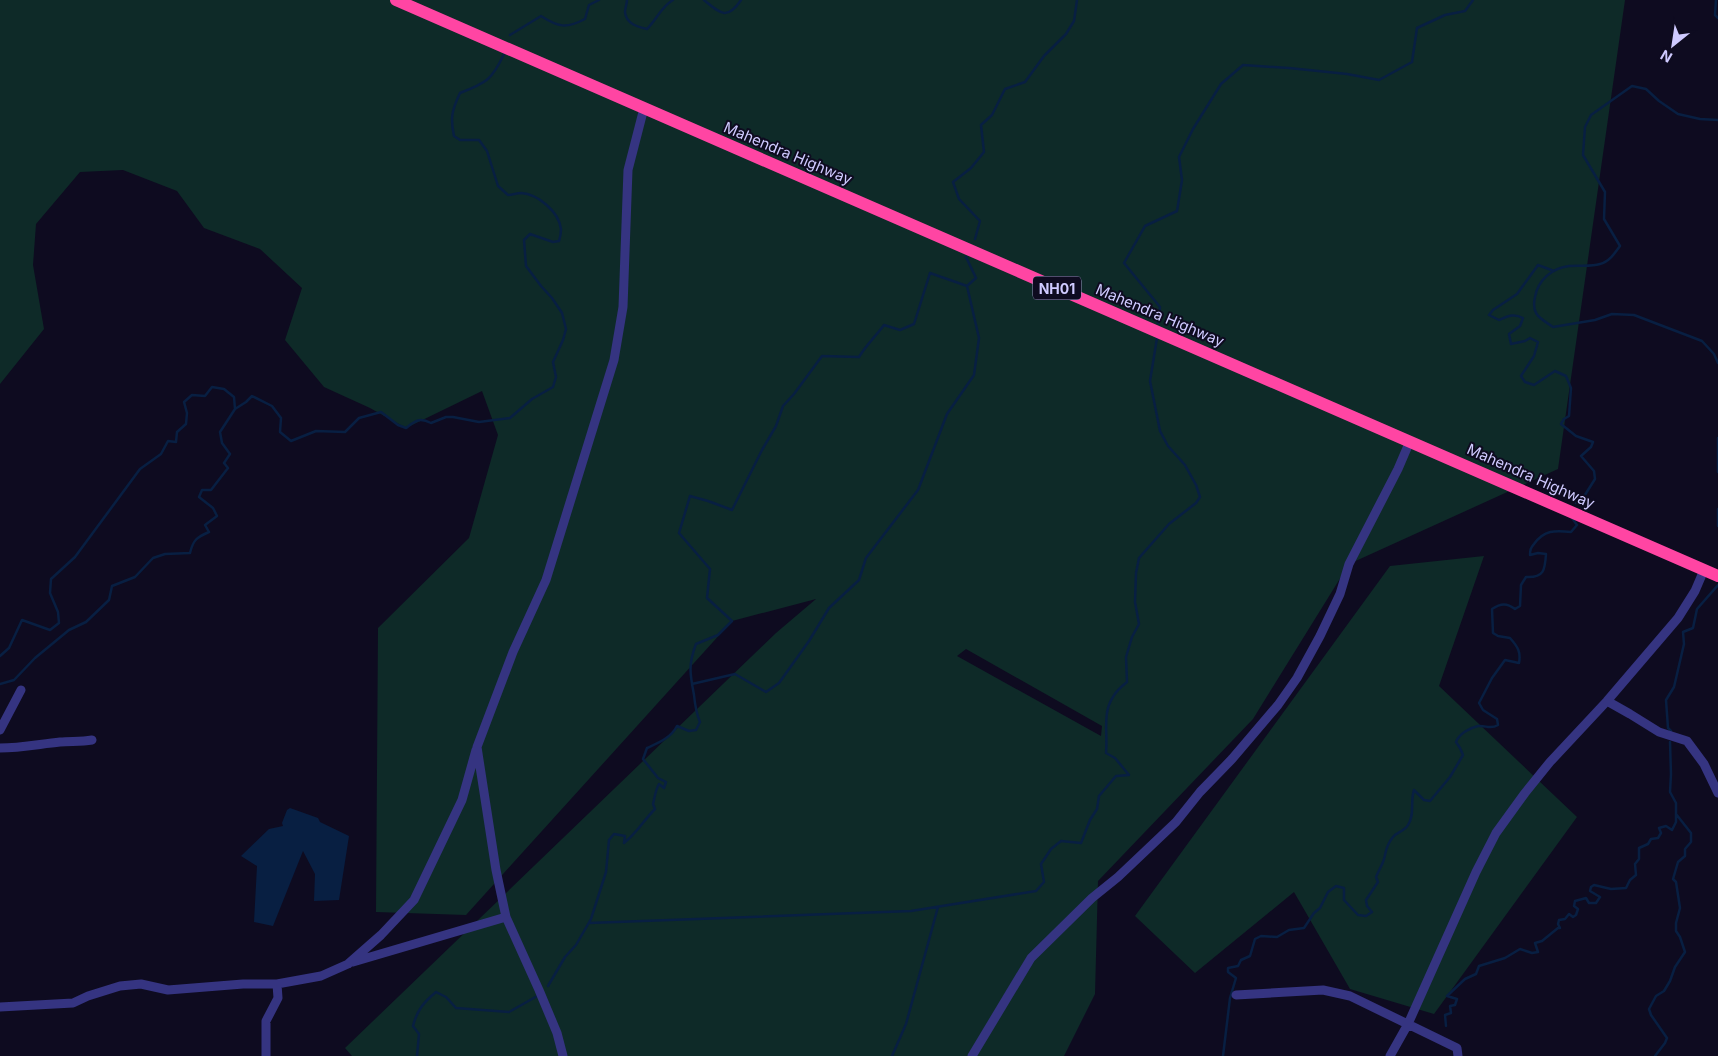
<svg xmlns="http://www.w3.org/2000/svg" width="1718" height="1056" font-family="Inter,sans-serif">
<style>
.green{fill:#0e2a28;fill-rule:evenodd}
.water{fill:#081f42}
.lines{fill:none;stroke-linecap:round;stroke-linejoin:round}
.stream{stroke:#081f42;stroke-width:2.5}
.minor{stroke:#353481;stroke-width:9}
.highway{stroke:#ff45a3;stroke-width:12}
.labels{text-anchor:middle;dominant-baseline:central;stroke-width:4;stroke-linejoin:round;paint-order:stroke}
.shield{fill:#0e0b20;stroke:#9591bc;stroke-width:1}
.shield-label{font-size:14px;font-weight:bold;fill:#cfcaff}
.street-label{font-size:15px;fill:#cfcaff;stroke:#0e0b20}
</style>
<rect width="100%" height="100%" fill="#0e0b20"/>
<path class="green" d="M0,0h1625l-67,469 -209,95 -96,155 -155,162 -3,113 -31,62h-712l-7,-8 431,-415 40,-34 -84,22 -266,294 -90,-3 2,-284 91,-90 29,-103 -16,-44 -76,37 -36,-20 -46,-21 -39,-47 17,-52 -42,-39 -56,-21 -27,-37 -54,-21 -43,2 -44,52 -3,41 11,64 -44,55zM966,649l136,77 -1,10 -144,-80z
M1484,556l-45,130 138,131 -143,197 -84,-25 -56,-97 -99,81 -60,-57 255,-350z"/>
<path class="water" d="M290,808l28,10 2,4 29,14 -10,64 -25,1 1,-27 -12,-23 -30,75 -19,-4 3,-56 -16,-10 28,-27 14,-3 -1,-3 5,-13z"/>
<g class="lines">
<path class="stream" d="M627,0c0,4 -2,8 -2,12 1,12 13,15 22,17 10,-10 14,-22 26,-29
M704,0c16,13 23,21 37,0
M1716,0l-1,15 3,3
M510,35l31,-19c17,11 25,13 44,3l4,-14 10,-5
M1718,120l-18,-1 -22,-5 -19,-13 -13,-12 -14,-3 -41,29 -6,12 -2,28 22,37 -1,27 16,27c-5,7 -11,16 -20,18 -9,3 -21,1 -31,2 -17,2 -31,14 -34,31 -4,18 5,21 18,30l42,-7 17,-6 22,1 68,26 12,13 4,9
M975,239l5,-18 -21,-22 -6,-17 18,-14 13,-16 -3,-27 11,-10 13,-26 20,-7 19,-26 22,-22 8,-13 3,-21
M1554,271l-16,-6 -21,29 -24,16 -4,5 10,5c9,-4 15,-7 24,-2l-3,8 -11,8 2,10 14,-3 5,-3 8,4 -4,14 -13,20 4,6 9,3 21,-14 11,5 5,12 -2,28 -5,3 -3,5 15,12 17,6 -2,5 -10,9 13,15 1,8 -12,19 -7,5
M1158,323l2,-16 -36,-44 21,-37 32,-15 5,-31 -3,-23 14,-28 28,-45 22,-19 46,3 58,6 32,6 33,-18 5,-34 28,-13 20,-4 8,-11
M1718,438v34
M1718,509v17
M0,656l9,-8 13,-28 28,10 9,-7 -1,-11 -8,-19 1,-14 24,-22 65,-88 21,-15 7,-13 8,1 1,-10 9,-8 1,-11 -3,-11 8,-7 13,1 7,-9 12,2 10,8 1,12 11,-7 6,-6 20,10 9,12 -1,14 11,9 25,-10 29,1 14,-14 22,-6 17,13 8,3c9,-7 13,-11 25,-5l15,-6h7l26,5 31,-4 22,-19 21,-12 3,-10 -3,-15 10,-22 3,-11 -4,-16 -10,-15 -11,-12 -15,-20 -2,-26 6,-6 23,8 6,-1c1,-3 2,-8 2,-12 -2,-17 -23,-35 -40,-36 -4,0 -9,2 -13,2l-10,-9 -11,-35 -8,-11h-19l-6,-4c-4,-18 -2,-26 6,-43 26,-10 32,-13 44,-39
M0,684l14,-4 21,-22 34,-28 17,-8 23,-22 3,-14 23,-9 18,-19 12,-4 25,-1c3,-13 7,-16 19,-21l-4,-7 12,-9 -4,-8 -14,-11 3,-7h9l17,-22 -4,-5 6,-9 -8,-11 -2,-11 15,-23
M692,684l43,-10 31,18 13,-9 30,-42 20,-33 30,-28 7,-22 52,-68 29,-76 27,-39 5,-37 -12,-52
M1671,731l-3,-3 -2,-28 8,-13 10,-43 -1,-12 10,-4 4,-19 21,-24
M589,923l322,-12 125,-20 8,-9 -3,-18 10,-15 10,-8 20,2 9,-23 7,-11 2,-13 17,-20 13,-1 -14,-17 -9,-5c2,-18 -4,-40 7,-56 3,-6 9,-11 14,-15l-1,-25 6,-20 7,-13 -4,-22 1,-29 3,-15 30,-34 27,-21 4,-6 -4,-12 -11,-20 -17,-19 -8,-15 -10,-50 7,-43
M548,986l17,-29 11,-12 15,-26 15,-47 3,-32 5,-6 11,2 -1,7c13,-10 20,-23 31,-34l-2,-5c2,-7 2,-13 6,-20l5,4 2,-6 -8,-4 -15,-19 4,-11c11,-5 24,-10 30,-22l12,5 7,-1 4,-8c-4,-9 -5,-17 -6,-27 -4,-21 -6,-30 2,-51l22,-9 14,-14 -25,-23 3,-29 -31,-36 11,-37 18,5 24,9 30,-60 14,-24 7,-20 11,-12 28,-38 37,1c7,-12 17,-21 25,-32l16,5 14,-6 16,-51 37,13 9,-8 -10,-21
M1446,1026l-1,-11 6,-2 -1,-7 5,-1 2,-6 -10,-3 18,-17 11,-5 3,-8 26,-8 15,-9 12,4 6,-1 -3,-9 7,-2 16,-13h2l-2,-4 1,-4 6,-1 4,-5 4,3 3,-2 2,-6 -4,-3 1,-5 11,-3 3,5h7l4,-6 -10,-6 1,-4 3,-2 17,4 15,-1 4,-8 6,-5 -1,-11 4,-5v-11l9,-4 3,-5 7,-1 3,-5 -2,-5 7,-2 6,4 4,-8v-19l-6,-11 1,-18 -1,-32
M417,1056l2,-22 -6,-8c4,-16 11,-24 23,-34l10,5 10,11 53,4 30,-17
M892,1056l14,-32 32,-117
M1223,1056l7,-58 6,-20 -8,-6v-4l10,-2 3,-6 9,-4 5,-17 6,-3 16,1 12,-7 15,-2 10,-15 6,-5 8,-16 8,-6 8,2v12l14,15 8,1 6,-4 -5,-6 -1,-6 12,-18 -2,-5c2,-5 5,-10 7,-15 4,-10 1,-14 10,-25 4,-5 12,-6 15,-12 7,-10 2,-24 6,-35l10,10 6,1 20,-24 13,-22 -3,-7 -4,-6c3,-8 13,-14 22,-16 8,-1 12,4 20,-1l-1,-6 -14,-9 -4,-7 13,-25 13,-18 14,3c2,-11 -1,-16 -9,-25l-12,-2 -5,-3 -1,-24c9,-6 15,-6 23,0l5,-3 1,-21 5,-8c18,1 19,-7 20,-23l-8,-1 -8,2c0,-6 1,-7 4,-11 10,-14 21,-14 37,-12l6,-7 -5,-7
M1655,1056l10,-13 2,-5 -16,-23 -2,-6 7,-13 8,-5 6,-10 5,-14 10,-15 -5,-15 -4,-6v-8l4,-15 -4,-26 -3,-3 5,-17 7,-6v-7l6,-7v-9l-15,-19"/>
<path class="minor" d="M1607,701l23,13 29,18 28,9 17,23 14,29
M0,730l21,-40
M0,748c20,0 40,-4 60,-6 11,-1 21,0 32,-2
M353,962l153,-45
M1236,995l87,-5 27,6 107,52 1,8
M0,1007l73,-4 15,-7 32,-10 21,-2 27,6 75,-6h34l44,-8 27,-12 33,-29 33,-35 48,-100 14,-50
M266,1056v-35l12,-23 -1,-14
M563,1056l-6,-23 -18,-43 -33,-73 -10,-47 -19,-123 36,-95 33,-72 68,-220 9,-53 5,-137 16,-62
M972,1056l59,-98 61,-60 26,-21 58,-55 24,-30 32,-33 46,-54 19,-27 23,-42 20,-42 9,-30 49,-95 12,-28
M1390,1056l18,-32 68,-152 20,-39 29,-40 25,-31 57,-61 71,-83 17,-27 9,-21"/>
<path class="highway" d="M396,0l1322,576"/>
</g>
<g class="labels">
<rect class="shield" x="1033" y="276.5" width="48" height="23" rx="4"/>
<g class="shield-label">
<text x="1057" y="288">NH01</text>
</g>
<g class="street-label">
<text transform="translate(788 153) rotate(23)">Mahendra Highway</text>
<text transform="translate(1160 315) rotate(23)">Mahendra Highway</text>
<text transform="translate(1531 476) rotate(24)">Mahendra Highway</text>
</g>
</g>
<g transform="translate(1673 45) rotate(210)" stroke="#0e0b20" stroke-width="4" paint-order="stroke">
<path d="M0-4L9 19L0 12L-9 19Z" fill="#cfcaff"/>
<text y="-8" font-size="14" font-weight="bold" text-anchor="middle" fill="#cfcaff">N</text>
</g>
</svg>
